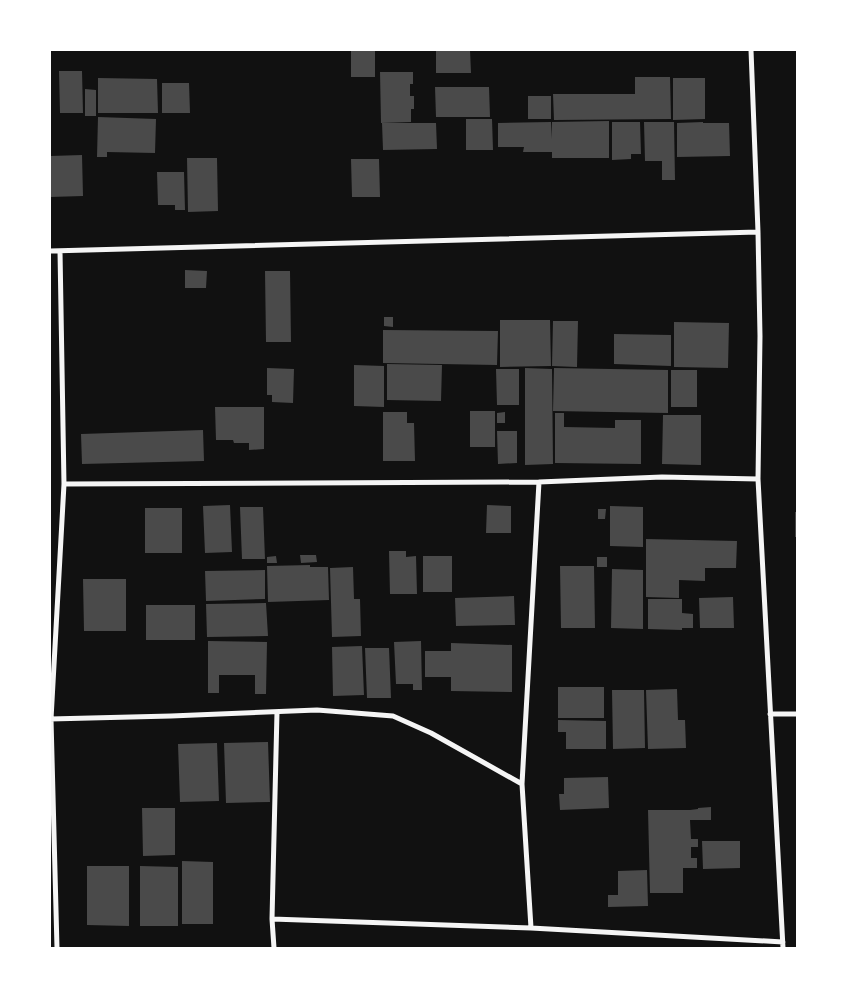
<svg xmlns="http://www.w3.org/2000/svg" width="847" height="998" font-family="'Public Sans',sans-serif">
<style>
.building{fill:#4a4a4a}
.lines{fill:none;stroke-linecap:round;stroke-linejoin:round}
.minor{stroke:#f5f5f5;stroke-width:5}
</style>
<rect width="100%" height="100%" fill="#111"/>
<path class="building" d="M351,50h24v27h-24z
M436,50h34l1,23h-35z
M59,71h23l1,42h-23z
M380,72h33v12h-3v12h4v13h-3v13l-30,1z
M635,77h35l1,42 -117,1 -1,-26h82z
M98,78l59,1 1,34h-60z
M673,78h32v41l-32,1z
M162,83h27l1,30h-28z
M435,87h54l1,30h-54z
M85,89l11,1v26h-11z
M528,96h23v23h-23z
M98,117l58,2 -1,34 -48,-1v5h-10z
M466,119h26l1,31h-27z
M609,121v37h-57v-6h-29l1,-5h-26v-24l53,-1 1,17v-17z
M612,122h28l1,32h-10v5l-19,1z
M644,122h30l1,58h-13v-19h-17z
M703,122v1h26l1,33 -53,1v-34z
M382,123h54l1,26 -54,1z
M82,155l1,41 -33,1v-41z
M187,158h30l1,53 -30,1z
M351,159h28l1,38h-28z
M157,172h27l1,38h-10v-5h-17z
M185,270l22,1 -1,17h-21z
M265,271h25l1,71h-25z
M384,317h9v10l-9,-1z
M500,320h50l1,46 -51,1z
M553,321h25l-1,46 -25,-1z
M674,322l55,1 -1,45 -54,-1z
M383,330l115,1 -1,34 -114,-2z
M614,334l57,1v31l-57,-2z
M387,364l55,1 -1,36 -54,-1z
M354,365l30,1v41l-30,-1z
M267,368l27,1 -1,34 -21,-1v-7h-5z
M525,368l27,1 1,95 -28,1z
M554,368l114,2v43l-115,-2z
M496,369h23v36h-22z
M671,370h26v37h-26z
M215,407h49v42l-15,1v-7h-15l-1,-3h-17z
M470,411h25v36h-25z
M383,412h24v11h7l1,38h-32z
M505,412v11h-8v-10z
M555,413h9v14l51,1v-8h26v44l-86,-1z
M663,415h38v50l-39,-1z
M203,430l1,31 -122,3 -1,-30z
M497,431h20v32l-19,1z
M230,505l2,47 -27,1 -2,-47z
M487,505l24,1v27h-25z
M610,506l33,1v40l-33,-1z
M240,507h23l2,52h-23z
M145,508h37v45h-37z
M598,509h8l-1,10h-7z
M795,512h2v25h-2z
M646,539l91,2 -1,27h-31v13l-26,-1v18l-33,-1z
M389,551h17v6l10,-1 1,38h-27z
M300,555h16l1,7 -16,1z
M276,556l1,7h-10v-6z
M423,556h29v36h-29z
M597,557h10v10h-10z
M310,565v2h18l1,33 -61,2 -1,-36z
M560,566h34l1,62h-34z
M353,567l1,32h6l1,37 -29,1 -2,-69z
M612,569l31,1v59l-32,-1z
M265,570v29l-59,2 -1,-30z
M83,579h43v52h-42z
M514,596l1,29 -59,1 -1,-28z
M733,597l1,31h-34l-1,-30z
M648,599h34v14l11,1v14h-11v2l-34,-1z
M266,603l2,33 -61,1 -1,-33z
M146,605h49v35h-49z
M208,641l59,1 -1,52h-11v-19h-36v18h-11z
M421,641l1,49h-9v-6h-17l-2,-42z
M451,643l61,2v47l-61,-1v-14h-26v-26h26z
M362,646l2,49 -31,1 -1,-49z
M365,648h24l2,50h-24z
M558,687h46v31h-46z
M677,689l1,31h7l1,28 -38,1 -2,-59z
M612,690h32l1,58 -32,1z
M558,720l48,1v28h-40v-17h-8z
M268,742l2,60 -44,1 -2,-60z
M217,743l2,58 -39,1 -2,-58z
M608,777l1,31 -49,2 -1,-16h5v-16z
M711,807v13h-21l1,19h7v8h-7v11h6v10h-14v25h-33l-2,-83h42l8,-1v-1z
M142,808h33v47l-32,1z
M702,841h38v27l-37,1z
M182,861l31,1v62h-31z
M87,866h42v60l-42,-1z
M140,866l38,1v59h-38z
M647,870l1,36 -40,1v-12h10v-24z"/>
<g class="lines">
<path class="minor" d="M751,50l7,182 2,104 -2,143 25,469
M50,251l708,-19
M64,484l475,-2
M770,714h27
M50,719l121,-3 146,-6 76,6 38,17 91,51 9,144 252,14
M522,784l17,-302 123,-5 96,2
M272,919l259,9
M57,948l-6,-229 13,-235 -4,-233
M274,948l-2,-29 5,-207"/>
</g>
<rect width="847" height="998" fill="none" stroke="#ffffff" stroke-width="102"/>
</svg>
